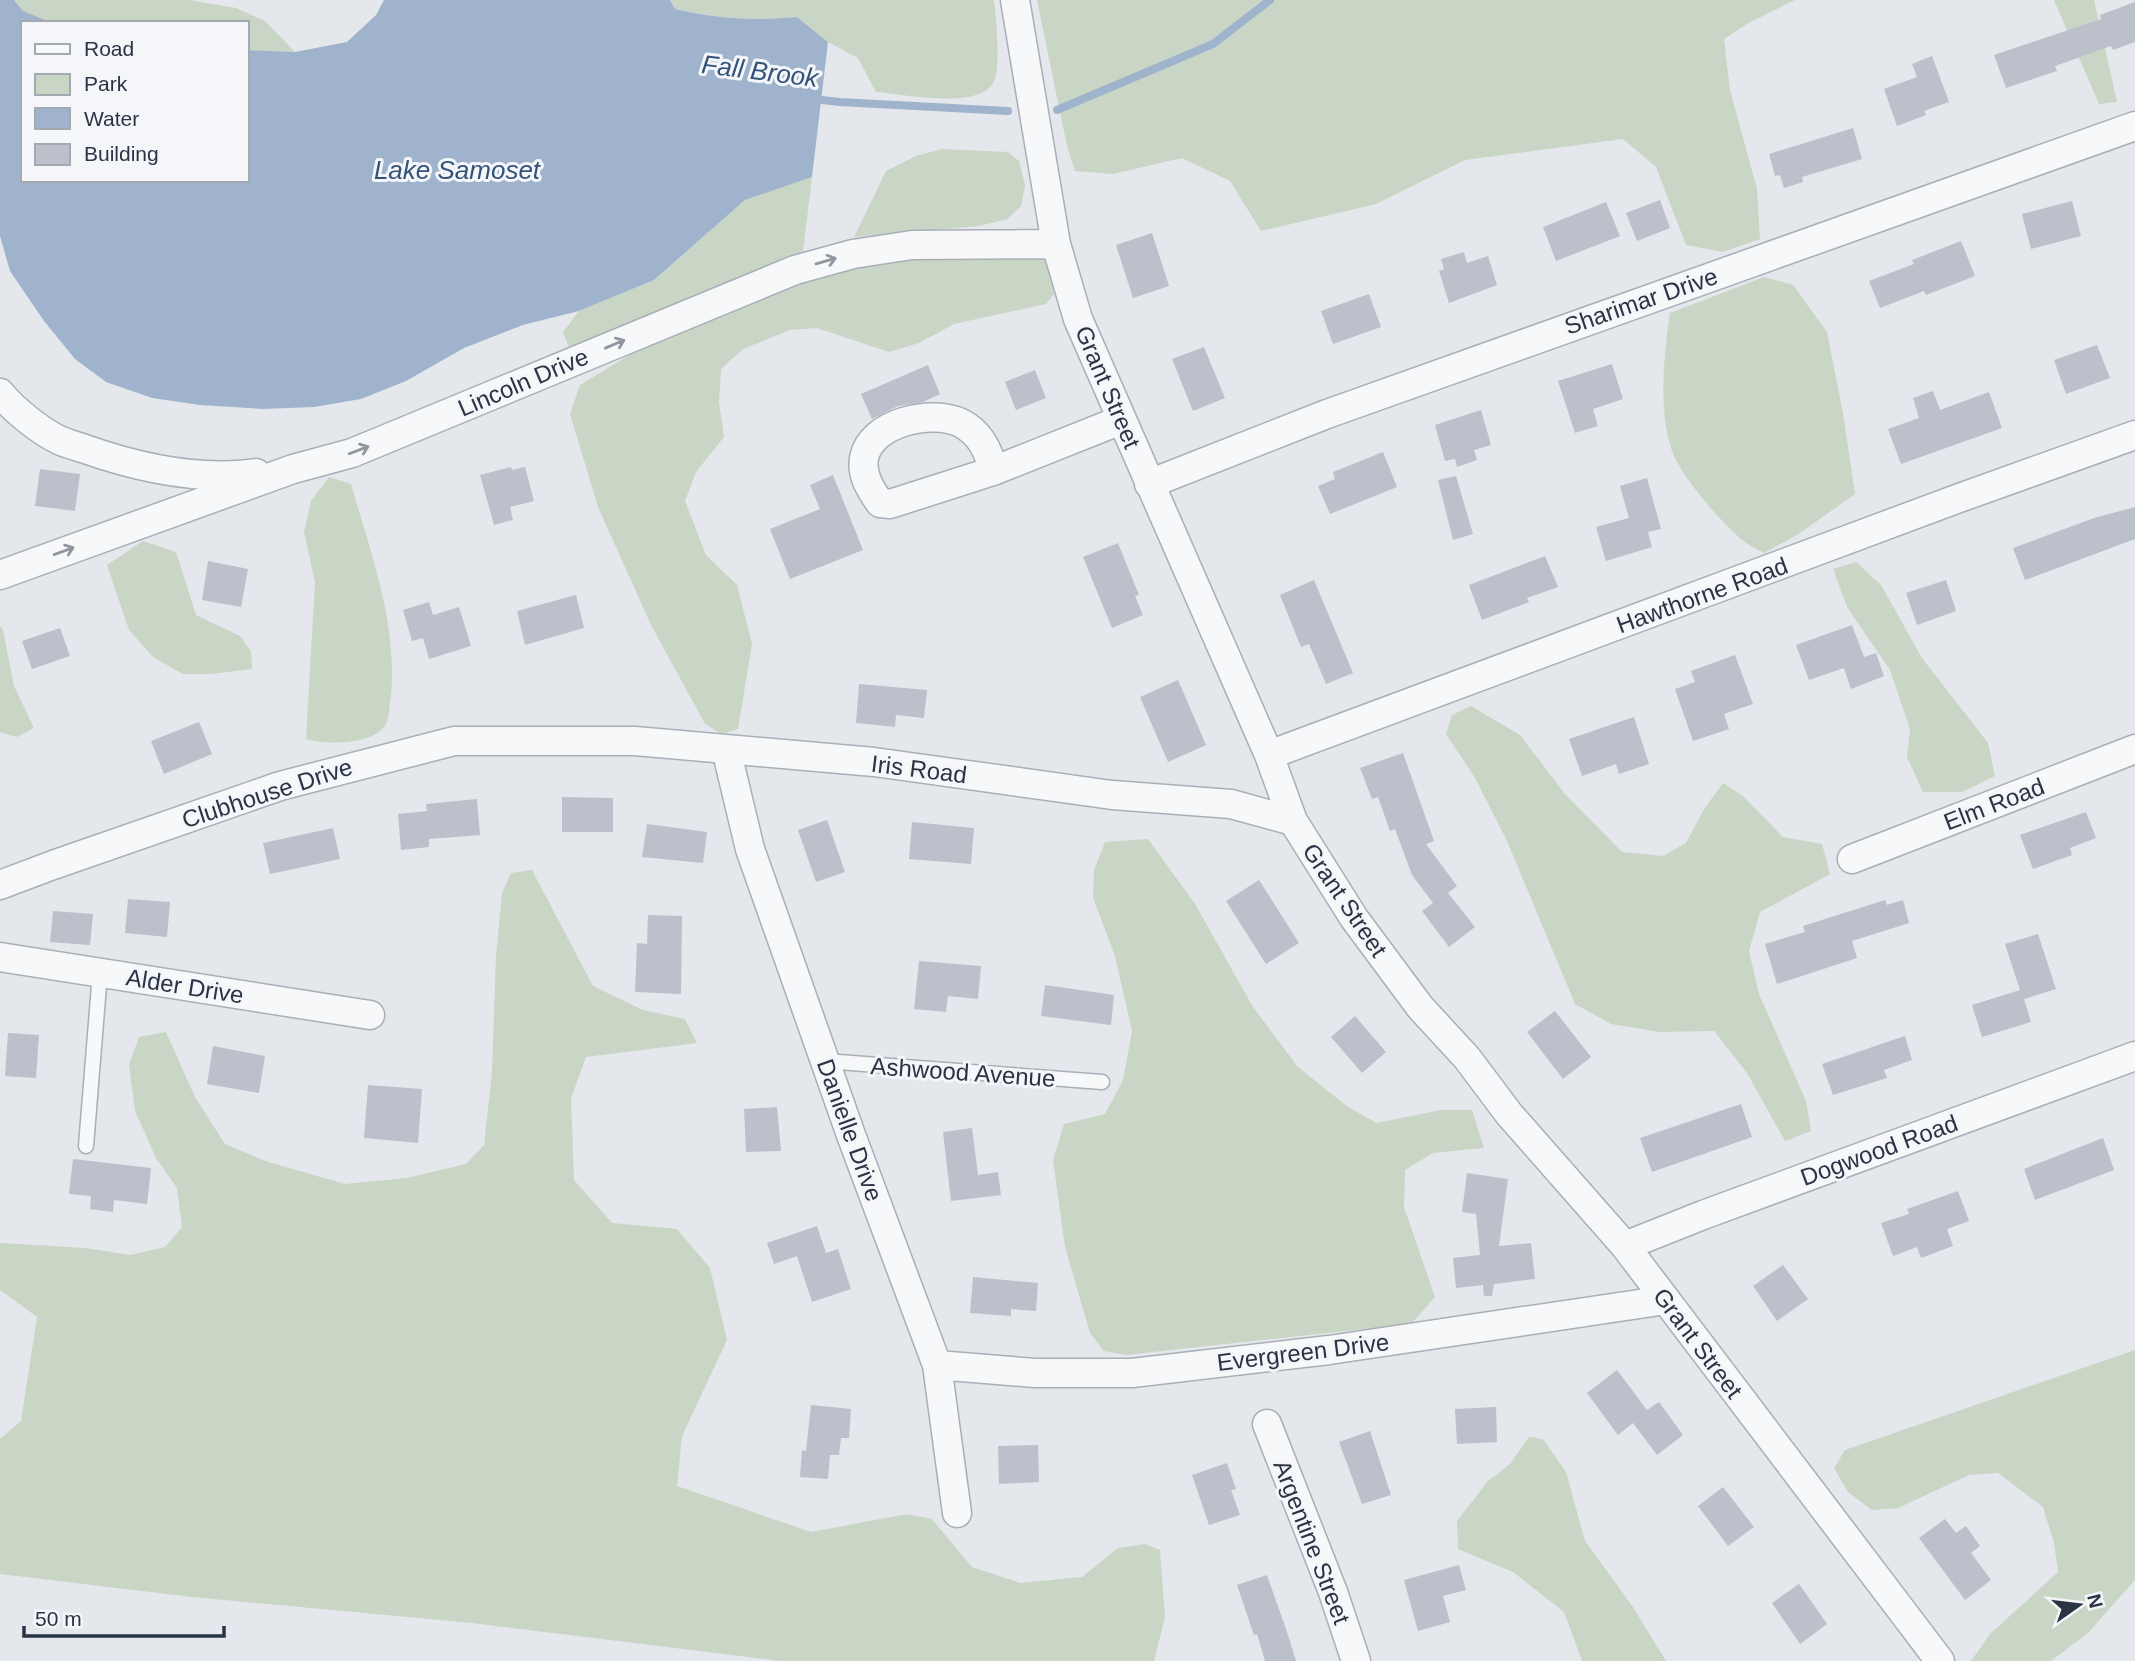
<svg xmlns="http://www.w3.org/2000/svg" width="2135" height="1661" font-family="Helvetica,sans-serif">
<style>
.green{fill:#c9d6c5}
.water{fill:#9fb4cc}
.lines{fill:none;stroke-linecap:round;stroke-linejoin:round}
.stream{stroke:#9fb4cc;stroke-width:8}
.building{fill:#bbc0ca}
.lane-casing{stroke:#a9aeb7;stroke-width:17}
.street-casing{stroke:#a9aeb7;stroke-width:31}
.lane{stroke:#f7f8fa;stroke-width:14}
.street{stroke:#f7f8fa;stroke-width:28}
.oneway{stroke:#9196a0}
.labels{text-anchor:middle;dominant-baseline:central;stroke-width:6;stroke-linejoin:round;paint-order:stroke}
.street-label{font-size:24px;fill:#2b3445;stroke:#f4f6f9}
.water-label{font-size:26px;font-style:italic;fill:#34527a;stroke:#f4f6f9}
</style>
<rect width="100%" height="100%" fill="#e4e7ec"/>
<path class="green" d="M14,0h176l46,8 29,13 30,31 -48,-2v-27h-194l-30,-12z
M670,0h324c2,18 7,66 0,81 -13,30 -90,13 -118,11l-18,-34 -30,-16 -31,-25c-46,4 -77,2 -122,-8z
M1037,0h758l-48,24 -23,15 6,51 27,99 3,50 -37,13 -37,-7 -30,-78 -33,-28 -158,21 -89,44 -115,27 -31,-50 -48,-23 -69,16 -38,-3 -8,-25z
M2054,0h40l23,102 -18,2z
M942,149l66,3 11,9 6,24 -4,21 -14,13 -28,7 -125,11 32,-66 30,-15z
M812,177l-9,74 -169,70 -52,26h-13l-6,-15 16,-21 75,-31 91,-80z
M923,257h124l11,32 -12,15 -92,20 -35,19 -30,9 -72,-24 -27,2 -47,19 -22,20 -2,33 5,35 -28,35 -11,29 21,54 31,30 15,59 -14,85 -16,5 -17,-10 -54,-99 -53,-118 -28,-93 10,-29 51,-31 164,-73 66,-19z
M1764,277l29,8 34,47 16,81 12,81 -55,39 -36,20c-7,-4 -16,-8 -23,-14 -20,-17 -61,-64 -69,-88 -14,-40 -8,-97 -2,-138z
M329,477l22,7c20,70 49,146 39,219 -1,7 -1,16 -4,21 -11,21 -60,21 -80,15l9,-157 -11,-50 7,-31z
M143,541l33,11 20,63 44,21 11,15 1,18 -41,5h-28l-30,-17 -24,-27 -22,-65z
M1856,562l25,23 41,73 66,85 7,33 -33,16h-39l-16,-35 3,-28 -20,-59 -43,-63 -14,-38z
M0,626l3,4 11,56 20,42 -17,9 -17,-5z
M1471,706l49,29 45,59 57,58 41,4 23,-13 18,-34 19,-26 20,13 40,41 39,7 8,30 -70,38 -11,39 10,43 47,107 5,30 -26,10 -38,-68 -33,-42 -55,1 -48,-8 -36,-20 -68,-163 -33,-65 -28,-42 6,-19z
M1148,839l47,65 58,103 45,60 50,40 29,16 64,-13h31l12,38 -51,5 -28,17 -1,37 31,90 -24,27 -285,31 -22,-4 -14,-18 -25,-86 -12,-87 11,-36 41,-10 18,-34 9,-49 -17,-75 -22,-58 1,-28 11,-28z
M532,870l61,116 50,24 42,9 12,24 -111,14 -15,41 3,82 38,43 65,6 33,39 17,72 -45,96 -5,50 134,46 96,-18 25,5 40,48 48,16 62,-6 36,-29 27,-4 15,6 5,67 -11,44h-374l-308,-38 -280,-26 -192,-23v-135l21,-18 16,-104 -37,-27v-47l85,5 45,7 35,-8 17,-20 -5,-39 -21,-30 -21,-47 -6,-46 10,-28 27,-5 29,65 30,47 43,18 77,22 62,-6 59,-14 18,-19 8,-73 4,-116 6,-63 9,-20z
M2135,1350v230l-47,53 -37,28h-80l19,-27 68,-62 -4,-29 -11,-36 -45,-34 -29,2 -71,33 -26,2 -24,-18 -14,-24 11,-18z
M1529,1437l14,2 23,33 19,69 48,66 33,54h-84l-18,-49 -51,-40 -55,-23 -1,-28 31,-40 22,-17z"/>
<path class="water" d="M0,0h14l9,11 30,12h-30v157h224v-130l48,2 52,-10 29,-27 8,-15h286l5,9c45,10 76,12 122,8l31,25 -16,135 -67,23 -91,80 -75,31 -56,14 -59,23 -58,33 -45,18 -47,8 -51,2 -63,-4 -48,-7 -46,-16 -31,-23 -31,-38 -34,-50 -10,-35z"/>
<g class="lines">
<path class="stream" d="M813,99l27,3 168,9
M1057,110l156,-66 57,-44"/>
</g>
<path class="building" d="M2135,2v40l-22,8 -2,-4 -56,20 2,5 -51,17 -12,-33 107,-36 -1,-4z
M1932,56l17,46 -25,9 2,4 -29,11 -13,-37 33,-12 -5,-13z
M1853,128l9,31 -60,18 1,5 -19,6 -4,-13 -5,1 -6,-22z
M1660,200l10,28 -33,13 -11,-28z
M2072,201l9,35 -50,13 -9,-35z
M1606,202l14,34 -64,25 -13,-34z
M1152,233l17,53 -36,12 -17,-53z
M1961,241l14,35 -49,19 -2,-4 -44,17 -11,-27 45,-17 -2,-4z
M1464,252l3,11 21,-7 9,29 -48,18 -10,-32 5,-2 -3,-10z
M1369,294l12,33 -48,17 -12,-33z
M2097,345l13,33 -44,16 -12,-34z
M1204,347l21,51 -32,13 -21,-52z
M1612,364l11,35 -30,10 5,17 -23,7 -17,-52z
M928,365l12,29 -17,8 -25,4 -26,13 -11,-25z
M1035,370l11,28 -30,12 -11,-28z
M1933,391l7,19 49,-18 13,36 -101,36 -13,-35 31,-11 -6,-20z
M1481,410l10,35 -17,5 3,10 -20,7 -2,-8 -10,2 -10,-36z
M1383,452l14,35 -67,27 -12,-28 17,-7 -2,-7z
M511,467l1,3 13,-3 9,34 -24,6 3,13 -19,5 -14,-50z
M40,469l40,5 -5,37 -40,-5z
M833,475l30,75 -73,29 -20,-50 50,-20 -10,-24z
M1456,476l17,58 -20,6 -15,-60z
M1647,478l14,51 -13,3 4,15 -46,14 -10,-34 33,-9 -9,-32z
M2135,507v32l-110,41 -12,-32 81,-30z
M1118,543l21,52 -4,1 8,19 -31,13 -29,-71z
M1545,556l13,31 -31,11 2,4 -47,18 -13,-35z
M208,561l40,8 -7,38 -39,-7z
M1314,580l39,93 -27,11 -17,-40 -8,3 -21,-52z
M1946,580l10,31 -39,14 -11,-32z
M576,595l8,33 -59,17 -8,-34z
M429,602l4,13 26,-8 12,39 -42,13 -6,-21 -11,3 -9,-31z
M1852,625l12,32 12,-4 8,23 -33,13 -7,-21 -35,12 -13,-35z
M60,628l10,28 -38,13 -10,-28z
M1735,655l18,49 -29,10 5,15 -36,12 -18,-52 20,-7 -4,-11z
M1178,680l28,65 -38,17 -28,-65z
M859,684l68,6 -3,28 -28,-3 -1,12 -39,-4z
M1634,717l15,47 -30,10 -3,-10 -34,12 -13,-37z
M199,722l13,32 -48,20 -13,-33z
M1403,753l31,88 -8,3 31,42 -9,7 27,34 -26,20 -27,-36 11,-8 -21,-28 -17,-46 -5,2 -12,-34 -6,2 -12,-31z
M562,797l51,1v34h-51z
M477,799l3,36 -51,4v8l-28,3 -3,-36 29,-3 -1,-7z
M2086,812l10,26 -26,10 2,7 -39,14 -13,-34z
M827,820l18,52 -29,10 -18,-52z
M912,822l62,6 -3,36 -62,-5z
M647,824l60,8 -4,31 -61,-6z
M333,828l7,31 -70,15 -7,-31z
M1259,880l40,63 -33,21 -40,-63z
M128,899l42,3 -3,35 -42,-4z
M1885,900l2,5 16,-5 6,23 -57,18 5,17 -80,26 -12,-40 40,-12 -2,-6z
M53,911l40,3 -3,31 -40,-3z
M648,915l34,1 -1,78 -46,-2 2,-49 10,1z
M2038,934l18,55 -32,10 7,23 -49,15 -10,-32 48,-15 -15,-46z
M919,961l62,5 -3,33 -30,-3 -2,16 -32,-3z
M1045,985l69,10 -3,30 -70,-9z
M1555,1011l36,46 -28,22 -36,-47z
M1355,1016l31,36 -24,21 -31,-36z
M8,1033l31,2 -3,43 -31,-2z
M1905,1036l7,24 -28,10 3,8 -54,17 -11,-31z
M213,1046l52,10 -6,37 -52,-9z
M368,1085l54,4 -4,54 -54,-5z
M1741,1104l11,33 -100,35 -12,-34z
M777,1107l4,44 -35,1 -2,-43z
M972,1128l6,47 20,-3 3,23 -50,6 -8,-69z
M2103,1138l11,32 -79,30 -11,-31z
M73,1159l78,9 -4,36 -33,-4 -1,12 -23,-3 1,-13 -22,-2z
M1467,1173l41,6 -9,67 32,-3 4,36 -41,5 -2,12h-8l-1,-11 -27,3 -3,-30 27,-3 -4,-41 -14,-2z
M1958,1191l11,30 -22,8 6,17 -32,12 -4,-11 -24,9 -12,-33 28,-9 -2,-5z
M817,1226l9,27 12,-4 13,40 -39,13 -15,-46 -23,8 -7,-21z
M1783,1265l25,34 -31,22 -24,-35z
M973,1277l65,6 -2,28 -25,-2v7l-41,-3z
M1617,1370l30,40 12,-8 24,33 -26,20 -24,-32 -15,12 -31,-42z
M811,1405l40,4 -2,29h-8l-2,17h-9l-2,24 -28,-2 2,-27 4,1z
M1496,1407l1,35 -40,2 -2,-35z
M1370,1431l21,64 -29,9 -23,-62z
M1038,1445l1,37 -40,2 -1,-38z
M1227,1463l9,26 -5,1 9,25 -31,10 -17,-50z
M1723,1487l31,40 -26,19 -30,-40z
M1945,1519l11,14 10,-7 14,20 -9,7 20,27 -26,20 -46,-62z
M1459,1565l7,25 -23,6 7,26 -32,9 -14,-51z
M1267,1575l20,57 9,29h-31l-8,-27 -3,1 -17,-50z
M1799,1584l28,40 -27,20 -28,-41z"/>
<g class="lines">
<g class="lane-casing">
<path id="lane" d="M825,1061l277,21
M86,1146l14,-173"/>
</g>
<g class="street-casing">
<path id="street" d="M1015,0l41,244 22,75 191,436 24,66 61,97 66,89 47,51 42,56 116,132 315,415
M0,393c14,17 40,38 59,47 8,4 18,6 26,9 54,19 114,32 171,24
M993,471l-103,33 -10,-1c-9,-13 -19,-27 -16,-45 7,-36 68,-49 97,-35 19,10 28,27 32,48l128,-51
M1149,484l178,-70 808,-288
M0,575l293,-106 59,-16 443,-183 58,-16 59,-9 144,-1
M726,749l24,100 101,286 86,230 20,148
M1269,755l693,-258 173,-62
M1852,859l283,-110
M0,885l53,-20 227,-79 174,-45h181l239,21 238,33 119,9 62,17
M0,957l370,58
M1625,1246l78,-31 432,-159
M937,1365l98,8h97l197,-23 337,-50
M1267,1424l66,168 23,69"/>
</g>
<use href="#lane" class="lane"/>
<use href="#street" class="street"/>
</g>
<defs><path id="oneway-shaft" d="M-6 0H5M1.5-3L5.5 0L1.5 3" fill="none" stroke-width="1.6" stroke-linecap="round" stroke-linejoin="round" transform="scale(1.75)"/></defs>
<g class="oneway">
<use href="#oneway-shaft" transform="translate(826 261) rotate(-16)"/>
<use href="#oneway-shaft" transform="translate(615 344) rotate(-23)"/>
<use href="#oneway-shaft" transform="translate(359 450) rotate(-21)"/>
<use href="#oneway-shaft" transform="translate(64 551) rotate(-20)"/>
</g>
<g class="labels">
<g class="street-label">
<text transform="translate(1641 301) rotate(-19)">Sharimar Drive</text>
<text transform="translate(523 382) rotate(-23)">Lincoln Drive</text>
<text transform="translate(1108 387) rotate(67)">Grant Street</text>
<text transform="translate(1702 595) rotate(-20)">Hawthorne Road</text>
<text transform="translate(919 769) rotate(7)">Iris Road</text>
<text transform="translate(267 793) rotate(-18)">Clubhouse Drive</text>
<text transform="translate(1994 804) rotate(-21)">Elm Road</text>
<text transform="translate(1345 900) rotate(56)">Grant Street</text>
<text transform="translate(185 986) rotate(9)">Alder Drive</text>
<text transform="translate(963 1072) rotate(4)">Ashwood Avenue</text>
<text transform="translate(850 1130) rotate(70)">Danielle Drive</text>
<text transform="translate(1879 1150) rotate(-20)">Dogwood Road</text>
<text transform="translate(1698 1343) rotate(53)">Grant Street</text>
<text transform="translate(1303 1352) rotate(-7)">Evergreen Drive</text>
<text transform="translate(1312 1542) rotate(69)">Argentine Street</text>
</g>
<g class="water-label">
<text transform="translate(760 71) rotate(7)">Fall Brook</text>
<text x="457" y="170">Lake Samoset</text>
</g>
</g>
<rect x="21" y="21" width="228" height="161" fill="#f4f6f9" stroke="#a4a8b1" stroke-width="2"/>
<rect x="35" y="44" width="35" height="10" fill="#f7f8fa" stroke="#a4a8b1" stroke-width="2"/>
<text x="84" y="56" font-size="21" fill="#2b3445">Road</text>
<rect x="35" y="74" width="35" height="21" fill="#c9d6c5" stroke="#a4a8b1" stroke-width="2"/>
<text x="84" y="91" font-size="21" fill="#2b3445">Park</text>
<rect x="35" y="108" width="35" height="21" fill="#9fb4cc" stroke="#a4a8b1" stroke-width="2"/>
<text x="84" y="126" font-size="21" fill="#2b3445">Water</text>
<rect x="35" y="144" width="35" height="21" fill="#bbc0ca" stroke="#a4a8b1" stroke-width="2"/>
<text x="84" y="161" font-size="21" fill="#2b3445">Building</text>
<g transform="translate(2079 1605) rotate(76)" stroke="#f4f6f9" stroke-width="5" paint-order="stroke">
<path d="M0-5L12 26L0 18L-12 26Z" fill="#2b3445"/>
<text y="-10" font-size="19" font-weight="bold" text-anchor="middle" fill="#2b3445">N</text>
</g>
<path d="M24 1626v10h200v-10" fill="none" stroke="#2b3445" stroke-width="3.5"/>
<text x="35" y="1626" font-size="21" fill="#2b3445" stroke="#f4f6f9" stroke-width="5" paint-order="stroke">50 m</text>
</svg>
